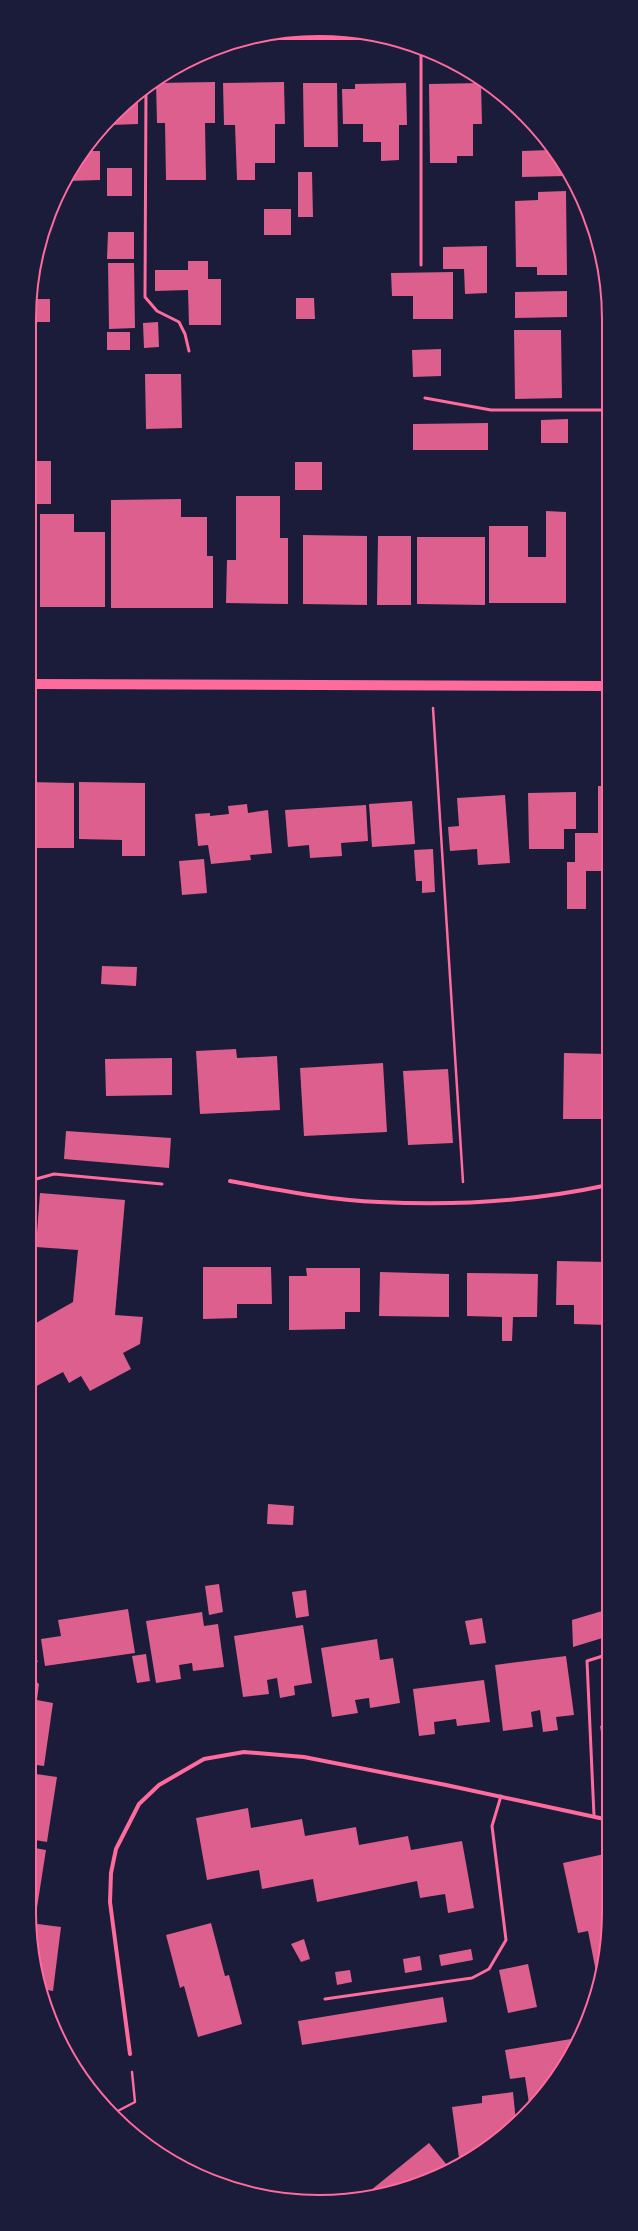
<svg xmlns="http://www.w3.org/2000/svg" width="638" height="2231" font-family="Cabin,sans-serif">
<style>
.building{fill:#dd5f8e}
.lines{fill:none;stroke-linecap:round;stroke-linejoin:round}
.path{stroke:#ff6b9d;stroke-width:2.5}
.service{stroke:#ff6b9d;stroke-width:3}
.minor{stroke:#ff6b9d;stroke-width:4}
.primary{stroke:#ff6b9d;stroke-width:10}
.rim{fill:none;stroke:#ff6b9d;stroke-width:2}
</style>
<rect width="100%" height="100%" fill="#1b1b3a"/>
<path class="building" d="M215,82v41h-10l1,57h-40l-1,-57h-8l-1,-40z
M284,82l1,42h-10v39h-20v17h-18l-2,-55h-11l-1,-42z
M303,83h34l1,64h-34z
M406,83l1,42h-8v35l-18,1v-19h-18v-18h-20l-1,-35h13v-5z
M481,83l1,41h-9v32h-16v7h-27l-1,-79z
M138,97v27l-27,1v-8l3,-3 20,-16z
M518,110l6,4 4,6h-10z
M86,147l1,4h13v29l-33,1 11,-23z
M550,150l16,26 -44,1v-26z
M107,168h25v28h-25z
M298,172h14l1,45h-15z
M566,191l1,84h-30v-8h-21l-1,-66 23,-1v-8z
M264,209h27v26h-27z
M108,232h26v27h-27z
M487,246v47l-22,1 -1,-25h-21v-22z
M188,261h20v18h13v46h-32l-1,-35 -33,1v-21h33z
M108,263h26l1,65 -26,1z
M453,272v47h-40v-23h-21l-1,-23z
M567,291v26l-52,1v-26z
M296,298h18l1,21h-19z
M31,299h19v23h-20z
M158,322l1,25 -15,1 -1,-25z
M514,330h47l1,68 -47,1z
M107,332h23v18h-23z
M441,349v27l-28,1 -1,-27z
M145,374h36l1,54 -36,1z
M568,419v24h-27v-23z
M488,423v27h-75v-26z
M29,461h22v43h-22z
M295,462h27v28h-27z
M236,496h44v42h8v66l-62,-1 1,-43h9z
M181,499v18h26v39h6v52h-102v-108z
M546,511l20,1v91h-77v-77h39v31h18z
M40,514h34v18h31v75h-65z
M303,535l64,1v69l-64,-1z
M378,536h33v69h-34z
M417,537h68v68l-68,-1z
M29,782l45,1v65h-45z
M79,782l66,1v73h-23v-16l-43,-1z
M598,786h9v65h-5v20h-16v38h-19v-47h8v-29h23z
M576,792v37h-12v20h-35l-1,-56z
M505,795l5,68 -32,2 -1,-16 -27,2 -2,-24 11,-1 -2,-28z
M412,801l3,43 -43,3 -3,-43z
M247,804l1,9 20,-3 4,43 -22,2 1,5 -40,4 -3,-19 -10,1 -3,-32 15,-1v3l19,-2 -1,-8z
M366,805l2,36 -27,2 1,13 -32,2 -1,-13 -21,2 -3,-37z
M433,849l2,43 -13,1v-12h-6l-2,-31z
M204,859l3,34 -25,2 -3,-34z
M102,966l35,1 -1,19 -35,-2z
M236,1049l1,9 40,-2 3,54 -80,4 -4,-63z
M564,1053l44,1v65h-45z
M172,1058v37l-66,1 -1,-37z
M383,1063l4,69 -83,4 -4,-68z
M448,1069l5,74 -45,2 -5,-74z
M66,1131l105,7 -2,30 -105,-9z
M40,1193l85,7 -10,115 28,2 -3,27 -17,9 8,16 -41,22 -9,-15 -12,7 -6,-11 -34,18v-63l44,-25 5,-52 -42,-3z
M557,1261l51,1v63l-34,-1v-19h-18z
M203,1267h68l1,37h-35v14l-34,1z
M306,1268h54v44h-15v17l-56,1v-54h18z
M380,1272l69,2v43l-70,-1z
M467,1273l71,1 -1,43h-24l-1,24h-10v-24l-35,-1z
M268,1504l26,2 -1,19 -26,-1z
M219,1584l4,28 -14,3 -4,-29z
M306,1590l3,26 -13,2 -4,-26z
M128,1609l7,44 -90,13 -4,-27 20,-3 -3,-16z
M609,1609v27l-36,11 -1,-27z
M202,1612l2,14 14,-2 6,43 -31,4 -1,-8 -13,2 2,14 -25,4 -10,-62z
M482,1618l4,25 -16,2 -5,-24z
M303,1625l9,58 -18,3 1,9 -15,3 -3,-20 -10,2 2,14 -26,3 -9,-61z
M377,1639l3,21 13,-2 7,45 -30,5 -1,-10 -14,2 3,13 -26,4 -11,-69z
M146,1654l4,27 -13,2 -5,-27z
M29,1655l9,6 -8,12h-1z
M566,1656l8,59 -18,2 2,13 -15,2 -3,-22 -9,2 2,15 -30,4 -8,-66z
M29,1675l10,9 -2,16 16,3 -9,63 -15,-2z
M484,1680l6,42 -33,4 -1,-7 -22,3 1,12 -16,2 -6,-47z
M609,1724v47h-1l-8,-45z
M29,1773l28,4 -10,65 -18,-3z
M248,1808l3,20 51,-9 3,17 51,-9 3,18 49,-9 3,14 51,-9 12,67 -26,5 -3,-19 -25,4 -3,-17 -100,21 -4,-23 -51,10 -3,-19 -52,10 -11,-62z
M29,1847l17,3 -10,64 -7,-1z
M609,1853v59l-6,56 -5,14 -10,-51 -10,2 -15,-70z
M30,1923l31,4 -8,64 -12,-2 -6,-21z
M211,1923l14,53 4,-1 13,49 -44,13 -14,-51 -4,2 -14,-53z
M304,1939l6,20 -9,3 -10,-18z
M471,1949l2,11 -32,6 -2,-11z
M420,1956l2,14 -17,3 -2,-14z
M528,1964l9,43 -29,6 -9,-43z
M350,1970l2,12 -15,3 -2,-13z
M443,1997l4,25 -145,23 -4,-24z
M44,2000l7,1 -2,17z
M577,2038l-7,19 -33,46 -7,7 -5,-33 -15,2 -5,-29z
M513,2092l3,30 -21,20 -22,14 -14,2 -7,-51 30,-4v-7z
M429,2143l22,27 -57,22 -29,3z"/>
<g class="lines">
<path class="path" d="M433,708l30,474
M112,2114l23,-12 -3,-30"/>
<path class="service" d="M421,50v215
M146,87l-1,210 12,14 22,11 6,12 4,17
M425,398l66,12h116
M29,1181l25,-7 108,10
M594,1816l-7,-155 22,-7
M325,1999l147,-21 17,-9 17,-29 -14,-114 9,-30"/>
<path class="minor" d="M251,38h136
M230,1181c49,9 99,19 149,21 76,4 155,-1 229,-17
M130,2054l-20,-152 1,-29 5,-24 23,-45 20,-19 45,-26 40,-7 60,5 142,28 163,35"/>
<path class="primary" d="M29,684l578,2"/>
</g>
<path d="M0 0H638V2231H0ZM319 36H319A283 283 0 0 1 602 319V1912A283 283 0 0 1 319 2195H319A283 283 0 0 1 36 1912V319A283 283 0 0 1 319 36Z" fill="#1b1b3a" fill-rule="evenodd"/>
<path class="rim" d="M319 36H319A283 283 0 0 1 602 319V1912A283 283 0 0 1 319 2195H319A283 283 0 0 1 36 1912V319A283 283 0 0 1 319 36Z"/>
</svg>
